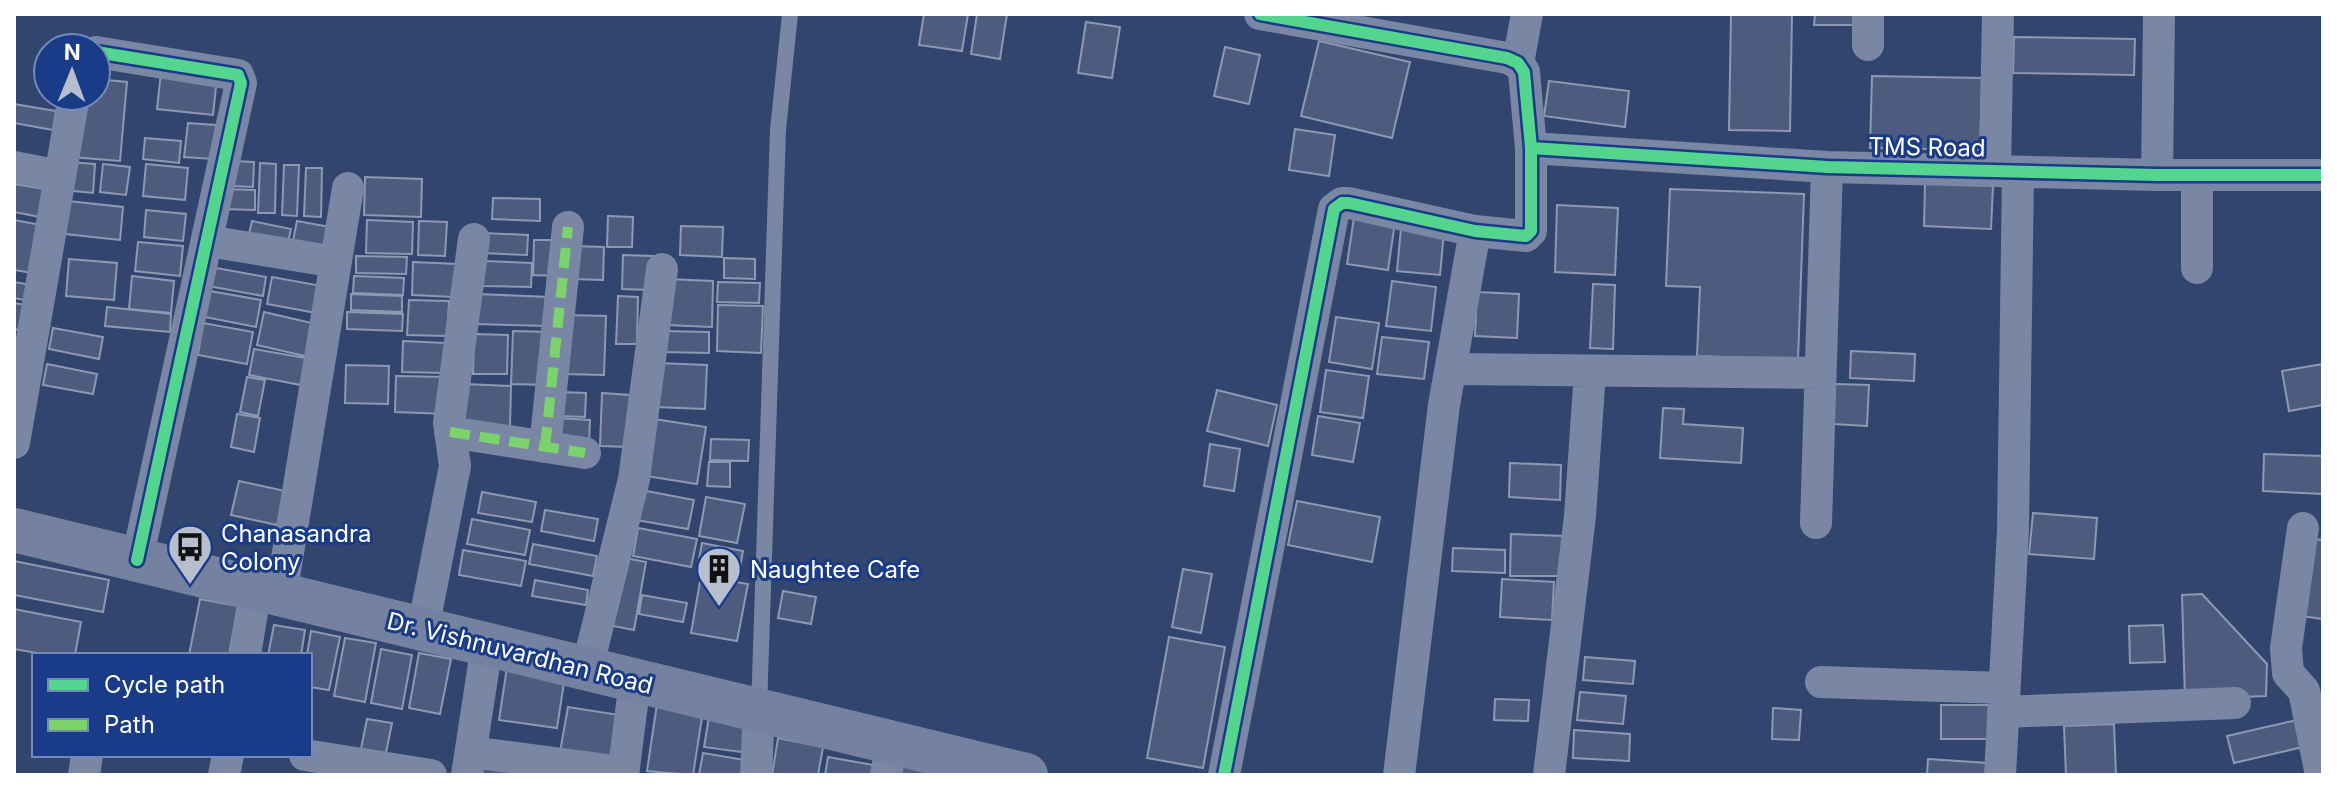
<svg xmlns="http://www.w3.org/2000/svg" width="2337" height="789" font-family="Inter,sans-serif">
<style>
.building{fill:#4d5c7e;stroke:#8d99b2;stroke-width:2}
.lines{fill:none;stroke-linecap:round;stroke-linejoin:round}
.service{stroke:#7986a4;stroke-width:16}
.minor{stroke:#7986a4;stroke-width:32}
.secondary{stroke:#7481a0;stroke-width:44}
.quiet{stroke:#7cd36c;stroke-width:10;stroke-dasharray:20 10;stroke-linecap:butt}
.cycleway-casing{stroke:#193b88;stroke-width:17}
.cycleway{stroke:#53d58f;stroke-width:12}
.labels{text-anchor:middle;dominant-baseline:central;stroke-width:6;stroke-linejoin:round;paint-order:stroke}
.street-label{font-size:24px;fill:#fff;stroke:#193b88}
.poi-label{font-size:24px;fill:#fff;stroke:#193b88;text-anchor:start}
</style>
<rect width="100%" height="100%" fill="#32456f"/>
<path class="building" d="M924,14h44l-6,37 -43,-6z
M977,14h30l-7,45 -29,-5z
M1731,14h61l-2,117 -61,-1z
M1815,14h46v11h-47z
M1086,22l34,5 -8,51 -34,-5z
M2014,37l121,2 -1,36 -121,-2z
M1319,41l91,21 -18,76 -91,-22z
M1225,47l35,8 -11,49 -35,-8z
M161,72l56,6 -4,37 -56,-6z
M1872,76l110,2 -2,72 -110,-2z
M96,79l31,3 -7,79 -48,-4 5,-61h19z
M1549,81l80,10 -4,36 -81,-11z
M14,104l42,7 -3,19 -39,-7z
M188,123l28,2 -3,34 -29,-2z
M1295,129l40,6 -6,41 -40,-6z
M145,138l36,3 -2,22 -36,-4z
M232,161l22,1 -1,25 -22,-1z
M67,162l28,2 -2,29 -30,-3z
M260,163l16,1 -1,49h-17z
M103,164l27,3 -4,28 -26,-3z
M146,164l42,4 -3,32 -42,-4z
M284,165h15l-2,51 -15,-1z
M306,168h16l-1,49 -17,-1z
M365,177l57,2 -1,38 -57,-2z
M1925,183l68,3 -2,43 -67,-3z
M14,184l31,5 -5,28 -26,-5z
M222,189l33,1v20l-34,-1z
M1670,189l134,5 -6,166 -101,-4 3,-69 -34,-1z
M493,198l47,1v22l-48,-2z
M68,201l55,6 -3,33 -55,-6z
M1557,205l61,3 -3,67 -60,-3z
M146,210l40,4 -3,27 -39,-4z
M608,216l25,1 -1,30h-25z
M1354,217l41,5 -7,48 -41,-6z
M14,220l27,5 -8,48 -19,-3z
M367,220l46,2 -1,32 -46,-1z
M252,221l39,8 -5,22 -39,-8z
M297,221l39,7 -7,31 -38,-8z
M419,221l28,1 -2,34 -27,-1z
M681,226l42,1 -1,30 -42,-2z
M1401,228l43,4 -4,43 -43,-4z
M483,233l45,2 -1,20 -44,-2z
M534,240h26l-1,36 -26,-1z
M138,242l45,4 -3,30 -45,-5z
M573,246l31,1 -1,33 -31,-1z
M623,255l30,1 -2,34 -29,-1z
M356,256l51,1 -1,17 -50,-1z
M724,258l31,1v20l-31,-1z
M69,259l48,4 -3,37 -48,-4z
M484,261l48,2 -1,24 -48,-1z
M413,262l44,2 -2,33 -43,-2z
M211,267l55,10 -3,19 -55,-10z
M132,276l42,5 -3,32 -42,-4z
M354,276l50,2 -1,17 -50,-2z
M272,277l55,10 -5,27 -55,-10z
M667,279l46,2 -1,46 -46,-2z
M1392,281l44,6 -5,44 -45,-5z
M14,282l18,3 -3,16 -15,-3z
M718,282l42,1 -1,20 -42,-1z
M1593,284l22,1 -2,64 -23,-1z
M210,291l51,9 -5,27 -51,-10z
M1477,292l42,2 -2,44 -42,-2z
M351,294l51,2v16l-51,-2z
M477,294l72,3 -1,29 -73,-2z
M618,296l20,1 -1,47h-21z
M409,300l40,1 -2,35 -40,-1z
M14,303l17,3 -5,26 -12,-3z
M718,305l45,1 -2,47 -44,-2z
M107,307l64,7 -1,18 -65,-6z
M264,312l52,12 -7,33 -52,-12z
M347,312l56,2 -1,17 -55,-2z
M566,315l40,1 -2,59 -40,-1z
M1336,317l43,6 -7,46 -43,-7z
M203,323l50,9 -6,32 -49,-9z
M53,328l50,9 -4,22 -50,-10z
M513,331l36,1 -2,53 -36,-1z
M663,331l46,1v21l-47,-1z
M474,334l34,1 -1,39h-34z
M1382,337l47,5 -5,37 -47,-5z
M403,341l42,2v30l-43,-1z
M254,349l57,10 -5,27 -57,-11z
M1851,351l64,3 -1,27 -64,-3z
M657,363l50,2 -2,44 -50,-2z
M47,364l50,10 -4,20 -50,-9z
M2323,364v41l-34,6 -7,-40z
M346,365l43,1 -1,38 -43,-1z
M1326,370l43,6 -6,42 -43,-6z
M396,376l53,1 -2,37 -52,-2z
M247,377l18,3 -7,36 -18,-4z
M465,384l46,2 -1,40 -46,-1z
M1835,384l34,1 -2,41 -34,-2z
M1217,390l60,15 -9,41 -61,-15z
M561,392l25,1 -1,24 -25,-1z
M602,393l28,2 -1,52 -29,-1z
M1663,408l21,1 -1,15 60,4 -2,35 -81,-5z
M237,414l23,4 -6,34 -23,-5z
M1318,416l42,7 -7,39 -41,-7z
M556,418l34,2 -1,24 -34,-1z
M654,419l52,8 -9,57 -51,-8z
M711,439l38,1 -1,21 -38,-1z
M1210,444l30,5 -6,42 -30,-5z
M2264,454l59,2v38l-60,-3z
M709,462h21v25l-23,-1z
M1510,463l51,2 -1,35 -51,-3z
M239,481l46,10 -8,34 -46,-10z
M641,490l53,10 -6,29 -52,-9z
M482,492l54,10 -4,20 -54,-9z
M706,497l39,7 -8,39 -38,-7z
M1297,501l83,16 -8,45 -84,-17z
M545,510l53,9 -4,22 -53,-10z
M2033,513l64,5 -3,41 -65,-5z
M472,519l58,11 -5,25 -58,-11z
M638,528l59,11 -6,28 -58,-11z
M1511,534l55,2 -1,40h-55z
M2313,539l10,1v79l-22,-3z
M702,543l41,8 -4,22 -41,-8z
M533,544l64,12 -4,20 -64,-12z
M1453,548l52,2v23l-53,-2z
M463,550l63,11 -5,25 -62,-11z
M620,557l26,5 -12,68 -26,-5z
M14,561l95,19 -6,32 -89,-17z
M1183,569l29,5 -11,59 -29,-6z
M701,576l47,8 -11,57 -46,-8z
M1502,579l52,3 -2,38 -52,-3z
M535,580l53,10 -2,15 -54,-9z
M783,591l33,6 -5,27 -33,-6z
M2202,594l65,70 -1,32 -81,3 -3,-104z
M642,595l45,8 -4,19 -44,-8z
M200,599l38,7 -9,49h-40z
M14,609l67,13 -6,33h-27l-34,-6z
M274,625l31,5 -4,25h-33z
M2163,625l2,37 -35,1 -1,-37z
M311,631l29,6 -11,53 -19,-3v-32h-3z
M1169,637l56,10 -22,121 -56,-10z
M345,638l31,5 -11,59 -31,-6z
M381,649l31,6 -10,54 -31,-6z
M419,653l32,6 -11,55 -31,-6z
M1585,657l50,4 -2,23 -50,-4z
M507,667l58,9 -8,52 -58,-8z
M1580,692l46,4 -3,28 -46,-4z
M1495,699l34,1 -1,21 -34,-1z
M657,704l46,7 -10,64 -46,-4z
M1941,705h52v34h-52z
M568,707l51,8 -7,45 -52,-8z
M1773,708l28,2 -2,30 -27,-1z
M709,717l44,7 -5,29 -44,-6z
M367,719l25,4 -6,30 -25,-4z
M2301,719l6,27 -73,17 -7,-27z
M2114,724l2,51h-50l-2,-49z
M1574,730l56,4 -1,27 -56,-3z
M778,738l45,9 -5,28h-46z
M703,753l48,8 -2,14h-50z
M828,757l45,8 -2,10h-46z
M1928,759l60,4 -1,12h-60z
M482,760l55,15h-57z
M899,761l43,14h-46z"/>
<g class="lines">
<path class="service" d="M759,709l19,-579 12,-116"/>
<path class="minor" d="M1868,14v31
M96,52l142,23 3,8 -104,477
M1518,63l9,-49
M1531,148l296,19 330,8h166
M14,167l46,9
M1995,171l3,-157
M2157,175l2,-161
M208,241l128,21
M2197,268v-93
M1451,369l369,4
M450,432l135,21
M14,443l60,-347
M545,447l23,-220
M1816,523l11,-356
M2303,528l-17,120 2,25 16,18 17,84
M281,595l67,-407
M423,629l32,-163 -6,-43 25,-184
M245,655l11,-67
M587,669l47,-190 28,-210
M1821,682l182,6
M2003,712l232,-9
M471,752l152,20
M305,755l126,20
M84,775l3,-20
M224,775l4,-20
M467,775l20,-130
M623,775l12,-94
M756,775l3,-64
M886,775l6,-32
M1224,775l110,-566 8,-6h7l126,28 51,5 5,-5v-83l-7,-76 -6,-9 -11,-5 -247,-44
M1399,775l45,-370 31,-174
M1549,775l31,-259 10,-144
M2000,775l13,-245 5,-358"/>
<path class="secondary" d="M14,530l1012,245"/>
<path class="quiet" d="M450,432l135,21
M545,447l23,-220"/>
<g class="cycleway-casing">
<path id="cycleway" d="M96,52l142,23 3,8 -104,477
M1531,148l296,19 330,8h166
M1224,775l110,-566 8,-6h7l126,28 51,5 5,-5v-83l-7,-76 -6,-9 -11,-5 -247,-44"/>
</g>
<use href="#cycleway" class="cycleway"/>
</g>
<defs>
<g id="bus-pin" transform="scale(2.3)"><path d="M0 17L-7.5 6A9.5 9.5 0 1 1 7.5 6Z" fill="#b7becd" stroke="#193b88"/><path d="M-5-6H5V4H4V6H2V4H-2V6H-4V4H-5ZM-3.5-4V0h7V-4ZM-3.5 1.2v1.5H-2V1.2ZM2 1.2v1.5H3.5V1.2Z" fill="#111"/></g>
<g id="building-pin" transform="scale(2.3)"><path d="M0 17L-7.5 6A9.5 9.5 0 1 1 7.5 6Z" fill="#b7becd" stroke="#193b88"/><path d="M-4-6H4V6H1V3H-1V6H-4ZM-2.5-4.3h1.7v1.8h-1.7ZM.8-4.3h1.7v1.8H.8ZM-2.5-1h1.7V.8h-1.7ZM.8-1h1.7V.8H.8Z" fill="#111"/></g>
</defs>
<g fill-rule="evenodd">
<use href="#bus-pin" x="190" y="547"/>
<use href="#building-pin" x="719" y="569"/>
</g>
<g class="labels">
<g class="street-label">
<text transform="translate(1927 147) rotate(1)">TMS Road</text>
<text transform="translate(520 653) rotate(14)">Dr. Vishnuvardhan Road</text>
</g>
<g class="poi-label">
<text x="221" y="533">Chanasandra<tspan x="221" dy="28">Colony</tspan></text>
<text x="750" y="569">Naughtee Cafe</text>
</g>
</g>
<rect width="2337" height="789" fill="none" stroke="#ffffff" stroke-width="32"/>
<rect x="32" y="653" width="280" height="104" fill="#193b88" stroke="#7589b8" stroke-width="2"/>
<rect x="48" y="679" width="40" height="12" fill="#53d58f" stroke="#7589b8" stroke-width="2"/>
<text x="104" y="693" font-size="24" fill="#ffffff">Cycle path</text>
<rect x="48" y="719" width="40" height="12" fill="#7cd36c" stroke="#7589b8" stroke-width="2"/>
<text x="104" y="733" font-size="24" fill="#ffffff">Path</text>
<g transform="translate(72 72) rotate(1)"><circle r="38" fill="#193b88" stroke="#7589b8" stroke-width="2"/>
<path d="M0-6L14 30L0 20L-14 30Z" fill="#b7becd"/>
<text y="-12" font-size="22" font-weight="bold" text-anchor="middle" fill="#ffffff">N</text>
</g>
</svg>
